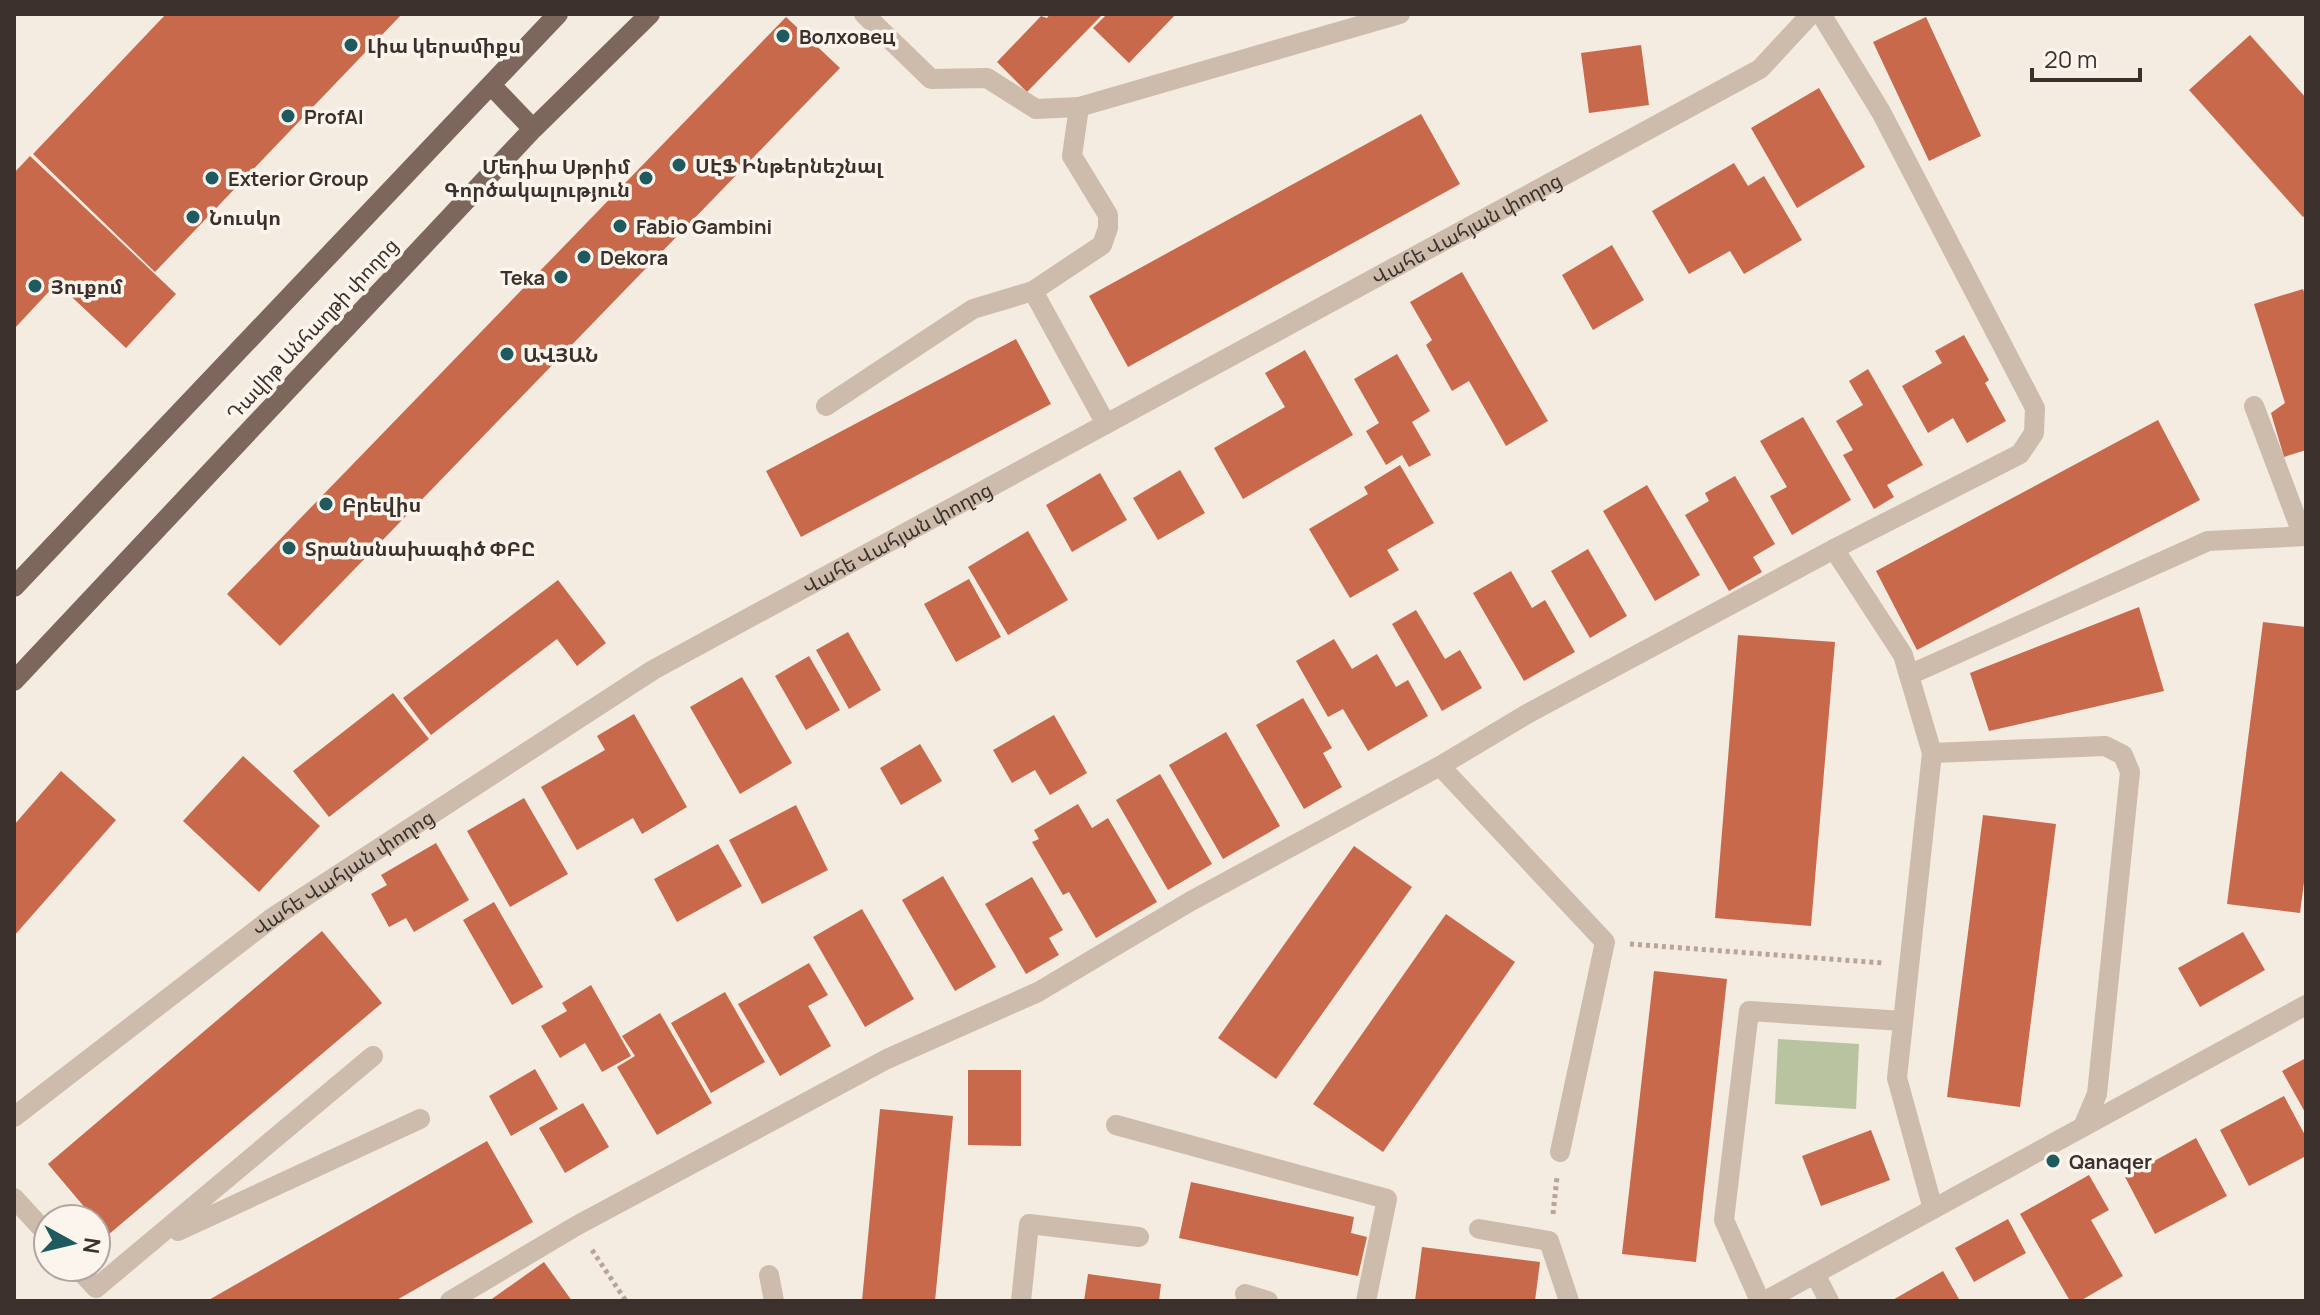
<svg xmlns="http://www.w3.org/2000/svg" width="2320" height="1315" font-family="Manrope,'Noto Sans Armenian',sans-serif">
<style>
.green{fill:#b8c4a0}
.building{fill:#c8694b}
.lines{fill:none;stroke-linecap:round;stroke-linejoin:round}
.path{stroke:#b9a596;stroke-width:5;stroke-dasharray:4 4;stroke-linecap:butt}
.minor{stroke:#cdbbac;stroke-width:20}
.major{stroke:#7d675c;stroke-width:20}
.poi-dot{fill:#1f5a5e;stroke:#fbf5ee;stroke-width:3}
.labels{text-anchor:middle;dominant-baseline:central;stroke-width:7;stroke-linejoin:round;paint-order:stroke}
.poi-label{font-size:20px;font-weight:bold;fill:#3b302b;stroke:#fbf5ee;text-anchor:start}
.street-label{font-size:20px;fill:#3b302b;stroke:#fbf5ee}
</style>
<rect width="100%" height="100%" fill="#f4ebe1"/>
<path class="green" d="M1778,1039l81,5 -3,65 -81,-5z"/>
<path class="building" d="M166,14h236l-247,258 -122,-118z
M1050,14l51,2 -74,76 -30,-30 44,-46 6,2z
M1107,14h69l-47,49 -36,-35z
M786,17l54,51 -560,578 -53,-52z
M1926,17l55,119 -52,25 -56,-119z
M2250,35l56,63v117l-3,2 -114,-127z
M1641,45l8,60 -60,8 -8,-60z
M1819,88l46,79 -68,41 -46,-80z
M1421,114l39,70 -332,183 -39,-71z
M30,156l146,138 -50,54 -69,-65 -43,46v-156z
M1734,163l14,23 16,-10 38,64 -58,34 -14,-23 -41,23 -37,-63z
M1612,245l32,55 -51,30 -31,-55z
M1462,272l86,149 -42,25 -37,-65 -17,10 -26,-46 6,-5 -22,-38z
M2303,289l3,9v152l-22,7 -13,-44 14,-10 -31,-99z
M1964,335l25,45 -4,3 21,38 -39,22 -14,-25 -25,15 -26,-47 40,-23 -7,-12z
M1016,339l35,65 -250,133 -35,-66z
M1305,350l48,85 -110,64 -29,-51 71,-41 -20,-34z
M1397,354l33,57 -18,11 19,33 -22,12 -7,-12 -16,10 -20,-34 13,-8 -25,-44z
M1868,369l55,96 -36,20 7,12 -20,12 -31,-54 10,-5 -17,-29 27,-16 -14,-24z
M1803,417l48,83 -59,35 -22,-39 17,-9 -27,-46z
M2158,420l42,80 -283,150 -41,-79z
M1400,465l34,58 -47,27 12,20 -49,28 -41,-69 59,-35 -4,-7z
M1180,470l25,43 -47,27 -25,-42z
M1100,473l27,47 -55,32 -26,-47z
M1735,476l40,68 -22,13 9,15 -33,19 -44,-76 24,-14 -4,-8z
M1647,485l53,90 -45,26 -52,-90z
M1028,531l40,69 -60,35 -40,-68z
M1588,549l39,67 -37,22 -39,-67z
M1511,571l21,37 13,-8 30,52 -51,29 -51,-88z
M969,579l32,58 -45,25 -32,-58z
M558,580l48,63 -29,23 -20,-27 -126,96 -28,-37z
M2139,607l25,84 -175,40 -19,-58z
M1416,610l29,49 15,-9 22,38 -40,23 -50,-87z
M2263,622l43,5v240l-6,46 -73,-9z
M848,632l33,58 -32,19 -33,-59z
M1738,635l97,7 -24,284 -96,-8z
M1334,639l18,30 25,-15 19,33 12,-7 20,36 -60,35 -25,-42 -15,8 -32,-56z
M809,656l31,54 -34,20 -31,-54z
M742,677l50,86 -52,31 -50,-87z
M393,693l36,46 -100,78 -36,-46z
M1303,698l29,50 -9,5 19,34 -38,22 -48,-84z
M634,714l53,93 -45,27 -9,-16 -56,32 -36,-63 64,-37 -8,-14z
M1054,715l33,58 -37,22 -15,-25 -23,13 -19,-33z
M1226,732l54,94 -57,33 -54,-94z
M920,744l22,37 -41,24 -21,-37z
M243,756l77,70 -61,66 -76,-71z
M61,771l55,49 -102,116v-111z
M1160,774l52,90 -44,26 -52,-90z
M524,798l44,76 -58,33 -43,-76z
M1078,804l14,24 16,-10 49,84 -61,36 -27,-46 -6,3 -31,-53 7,-3 -5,-9z
M796,805l32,65 -66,34 -33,-64z
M1983,815l73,9 -36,283 -73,-10z
M436,843l33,57 -55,32 -8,-14 -17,9 -18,-33 16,-9 -6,-10z
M718,844l24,42 -65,36 -23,-43z
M1354,846l58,41 -136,192 -58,-41z
M943,876l53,91 -41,24 -53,-91z
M1032,877l31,53 -14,8 10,17 -33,19 -41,-70z
M494,902l49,85 -31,18 -49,-85z
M862,909l52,90 -49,28 -52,-90z
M1446,914l69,48 -132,190 -70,-48z
M322,931l60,72 -274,232 -60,-71z
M2243,932l22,38 -65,37 -22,-39z
M809,963l19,32 -20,11 23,40 -51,30 -42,-72z
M1654,971l73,8 -31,283 -74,-8z
M591,985l40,71 -29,16 -17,-29 -25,15 -19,-32 26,-15 -5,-8z
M725,992l40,70 -54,31 -40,-70z
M660,1013l52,90 -55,32 -40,-68 18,-11 -13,-20z
M2306,1058v56l-24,-43z
M535,1069l23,40 -47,27 -22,-40z
M968,1070h53v76l-53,-1z
M2284,1096l22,41v19l-57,30 -29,-56z
M583,1103l26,44 -44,26 -26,-45z
M880,1109l73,7 -18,185h-73z
M1871,1130l19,50 -69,26 -19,-50z
M2196,1138l31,58 -72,38 -30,-57z
M487,1141l46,81 -138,79h-188z
M2089,1175l20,35 -18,10 32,56 -43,25h-10l-50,-87z
M1191,1182l163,35 -3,16 16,4 -9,39 -179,-38z
M2008,1219l18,34 -52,29 -19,-34z
M1422,1247l118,15 -5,39h-120z
M544,1262l28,39h-83z
M1943,1271l17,30h-69z
M1088,1274l73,10 -2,17h-75z"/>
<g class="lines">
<path class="path" d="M1630,944l253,19
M1553,1214l4,-37
M592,1250l34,51"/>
<g class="minor">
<path d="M864,14l67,65 56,-1 49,31 43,-2"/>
<path d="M826,406l147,-97 60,-18"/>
<path d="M2254,406l49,130"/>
<path d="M1106,424l-73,-133 69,-46 6,-17v-13l-36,-59 7,-49 321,-93"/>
<path d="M1834,549l69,106 29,98 -35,325 36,131"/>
<path d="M1909,675l299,-134 98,-5"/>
<path d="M1932,753l173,-7 18,9 7,17 -33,322 -14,33"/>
<path d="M1440,766l165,176 -45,210"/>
<path id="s1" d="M14,1117l258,-199 381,-248 1107,-601 51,-55"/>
<path d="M1116,1125l271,74 -21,102"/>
<path d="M14,1198l34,37"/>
<path d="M1479,1229l70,12 20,60"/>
<path d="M178,1231l242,-112"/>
<path d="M77,1267l19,21 277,-232"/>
<path d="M1815,1274l14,27"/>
<path d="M769,1275l5,26"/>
<path d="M1245,1294l23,7"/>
<path d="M450,1301l126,-75 311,-167 151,-67 153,-91 249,-135 87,-52 307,-165 186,-95 14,-21 1,-25 -154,-296 -60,-98"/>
<path d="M1021,1301l8,-77 110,13"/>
<path d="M1760,1301l-36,-81 25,-209 154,10"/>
<path d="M1765,1301l541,-296"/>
</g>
<path class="major" d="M491,85l42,44
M14,587l544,-573
M14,681l519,-552 117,-115"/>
</g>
<g class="poi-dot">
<circle cx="783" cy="36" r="8"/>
<circle cx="351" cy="45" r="8"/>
<circle cx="288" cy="116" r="8"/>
<circle cx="679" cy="165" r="8"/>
<circle cx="212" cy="178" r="8"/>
<circle cx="646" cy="178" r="8"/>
<circle cx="193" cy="217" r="8"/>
<circle cx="620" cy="226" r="8"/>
<circle cx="584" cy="257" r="8"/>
<circle cx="561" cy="277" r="8"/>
<circle cx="35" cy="286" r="8"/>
<circle cx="507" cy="354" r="8"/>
<circle cx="326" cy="504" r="8"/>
<circle cx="289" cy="548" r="8"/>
<circle cx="2053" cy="1161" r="8"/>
</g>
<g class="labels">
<g class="poi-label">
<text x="799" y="36">Волховец</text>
<text x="367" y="45">Լիա կերամիքս</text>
<text x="304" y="116">ProfAl</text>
<text x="695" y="165">ՍԷՖ Ինթերնեշնալ</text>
<text x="630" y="166" text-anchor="end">Մեդիա Սթրիմ<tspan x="630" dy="23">Գործակալություն</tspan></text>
<text x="228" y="178">Exterior Group</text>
<text x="209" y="217">Նուսկո</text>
<text x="636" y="226">Fabio Gambini</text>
<text x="600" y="257">Dekora</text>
<text x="545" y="277" text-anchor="end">Teka</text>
<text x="51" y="286">Յուքոմ</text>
<text x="523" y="354">ԱՎՅԱՆ</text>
<text x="342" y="504">Բրեվիս</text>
<text x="305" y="548">Տրանսնախագիծ ՓԲԸ</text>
<text x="2069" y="1161">Qanaqer</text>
</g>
<g class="street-label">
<text stroke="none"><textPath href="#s1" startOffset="1706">Վահե Վահյան փողոց</textPath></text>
<text transform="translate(312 329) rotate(-47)">Դավիթ Անհաղթի փողոց</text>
<text stroke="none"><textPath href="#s1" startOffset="1058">Վահե Վահյան փողոց</textPath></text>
<text stroke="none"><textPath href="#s1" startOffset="410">Վահե Վահյան փողոց</textPath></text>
</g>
</g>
<rect width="2320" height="1315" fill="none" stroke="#3b302b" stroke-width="32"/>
<g transform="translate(72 1243) rotate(98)"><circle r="38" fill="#fbf5ee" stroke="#aea6a0" stroke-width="2"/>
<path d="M0-6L14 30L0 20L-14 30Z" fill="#1f5a5e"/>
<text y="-12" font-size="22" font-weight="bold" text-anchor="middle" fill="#3b302b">N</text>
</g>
<path d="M2032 68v12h108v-12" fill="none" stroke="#3b302b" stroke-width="4"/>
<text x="2044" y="68" font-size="24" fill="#3b302b" stroke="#fbf5ee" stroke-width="6" paint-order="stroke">20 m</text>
</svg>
